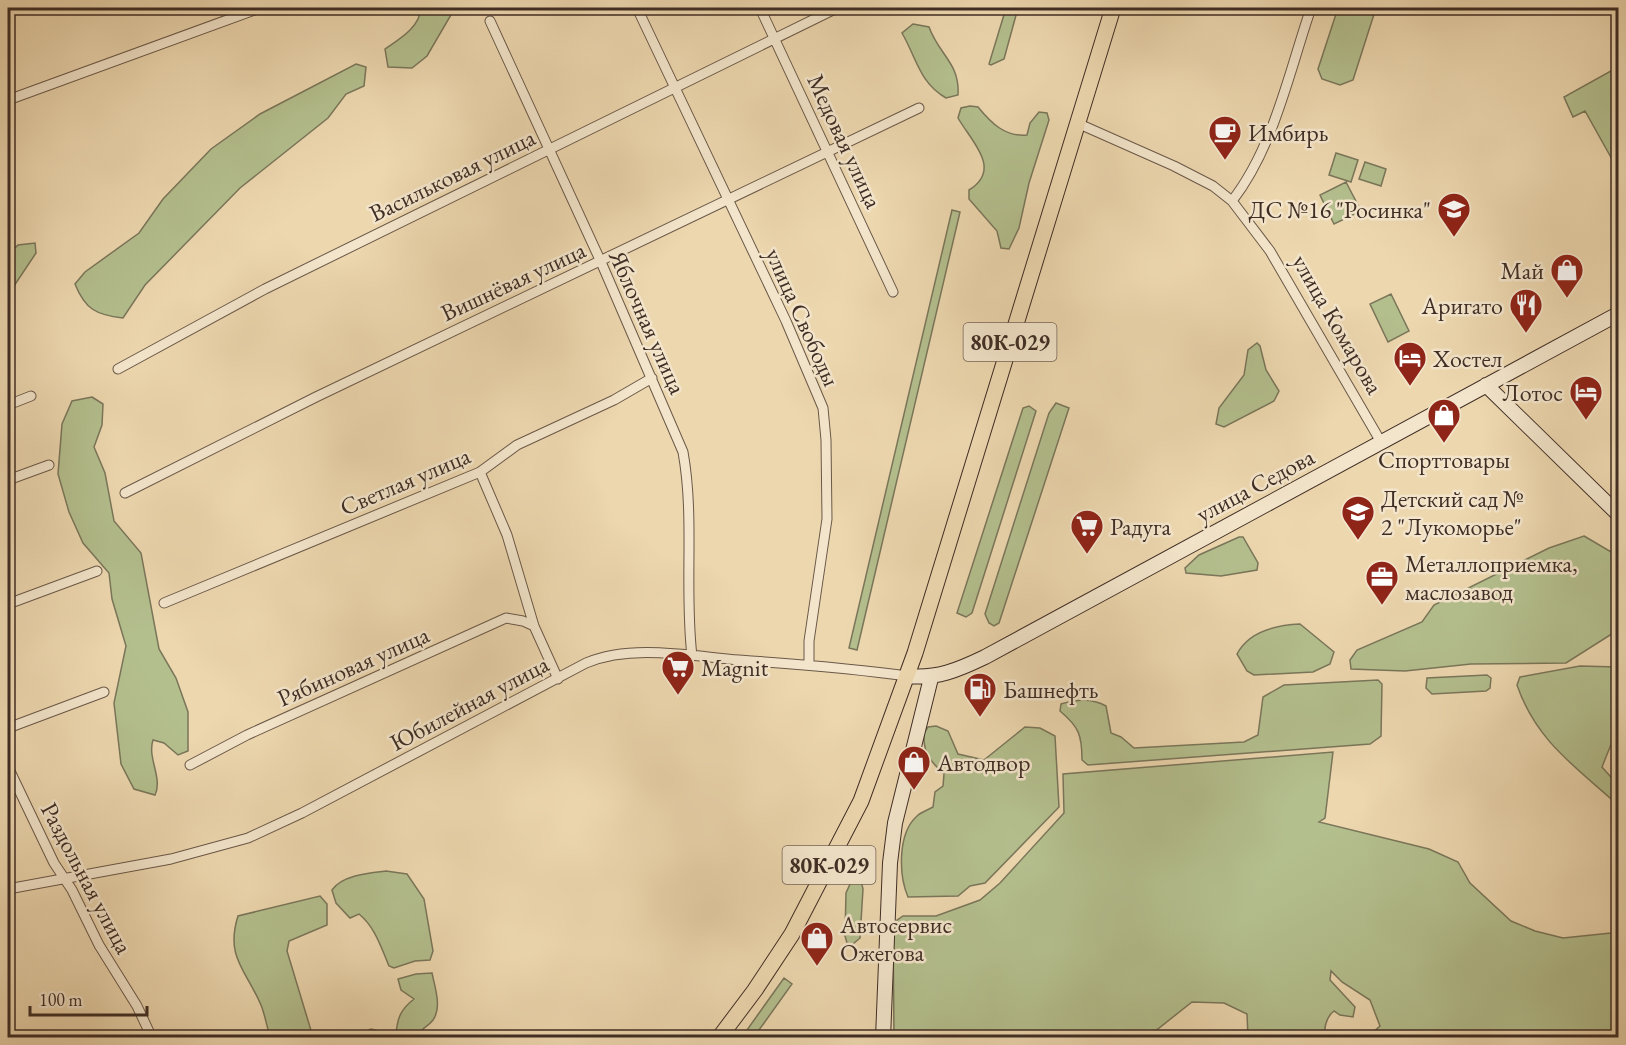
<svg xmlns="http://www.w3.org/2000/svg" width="1626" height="1045" font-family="'EB Garamond',serif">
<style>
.green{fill:#b4bf8e;stroke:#7a765a;stroke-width:1.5}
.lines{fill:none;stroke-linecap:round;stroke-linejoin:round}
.street-casing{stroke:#6a5848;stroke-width:11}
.secondary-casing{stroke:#3f2d25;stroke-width:16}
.primary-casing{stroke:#3f2d25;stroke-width:17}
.street{stroke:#f3e5cb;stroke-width:9}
.secondary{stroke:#f3e5cb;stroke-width:14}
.primary{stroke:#edd7af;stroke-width:15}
.labels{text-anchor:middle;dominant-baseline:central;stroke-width:5;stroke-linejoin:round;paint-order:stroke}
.shield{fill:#f3e5cb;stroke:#756457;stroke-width:1.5}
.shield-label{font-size:22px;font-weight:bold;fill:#3f2d25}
.poi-label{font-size:24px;fill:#3f2d25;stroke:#f3e5cb;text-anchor:start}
.street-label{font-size:24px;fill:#3f2d25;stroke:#f3e5cb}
</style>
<rect width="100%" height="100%" fill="#edd7af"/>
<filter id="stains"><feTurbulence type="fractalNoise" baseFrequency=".00333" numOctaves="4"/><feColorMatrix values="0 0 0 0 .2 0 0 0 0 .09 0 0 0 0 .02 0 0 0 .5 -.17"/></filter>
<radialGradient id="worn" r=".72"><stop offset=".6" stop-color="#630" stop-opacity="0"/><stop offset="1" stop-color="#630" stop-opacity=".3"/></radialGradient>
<path class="green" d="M420,8h35l-28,48 -15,12 -24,-1 -3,-18c13,-9 37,-23 35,-41z
M1006,8h12l-14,51 -13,6 -2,-1z
M1338,8h38l-23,72 -13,5 -18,-6 -4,-10z
M913,24l16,3c10,28 31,36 29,68l-12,3c-27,-16 -29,-39 -44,-65z
M356,64l10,3 -2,19 -18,8 -18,24 -88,70 -95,97 -22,33c-27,-3 -38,-9 -48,-34l10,-12 54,-39 24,-34 48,-50 49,-35z
M1618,67v93l-5,1 -28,-50 -12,6 -9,-20z
M970,106l8,1c13,16 27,30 49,28l3,-12 9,-11 8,1 2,7 -20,63 -10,45 -10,21 -8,-1 -4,-17 -28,-32v-9c34,-21 2,-49 -11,-72l3,-10z
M1336,153l22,7 -7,22 -22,-7z
M1365,162l21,7 -5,17 -22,-7z
M1346,182l15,29 -27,13 -14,-29z
M952,210l8,2 -103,438 -8,-2z
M35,243l1,10 -28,42v-40l10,-10z
M1391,294l18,37 -21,11 -18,-38z
M1257,343l3,3 6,24 13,21 -5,10 -50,26 -8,-3 3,-16 25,-33 4,-25z
M92,397l11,7 -1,21 -8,22 11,26 9,48 27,32 18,96 17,29 12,34v39l-10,4 -14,-12 -11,-3c-6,18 10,38 2,55l-21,-6 -13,-25 -7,-61 12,-57 -14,-47 -3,-26 -26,-30 -14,-31 -11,-38 4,-50 10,-23z
M1056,403l13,5 -70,215 -5,3 -5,-3 -4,-9 64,-201z
M1029,406l7,5 -64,202 -6,4 -9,-4 66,-205z
M1584,536l34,20v74l-52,33 -95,1 -66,7 -54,-2 -1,-9 7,-10 65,-28 12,-17 115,-57z
M1239,537h4l15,26 -1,7 -36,6 -35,-3 -1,-5 14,-13z
M1300,624l34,28 -4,12 -17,8 -59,3 -7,-4 -10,-17c12,-23 41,-29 63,-30z
M1580,666l38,1v60l-16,40 16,18v20c-42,-38 -82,-64 -101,-120l3,-8z
M1487,675l4,3 -1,10 -4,3 -54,3 -6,-6 1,-10z
M1378,680l4,4 -1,52 -11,8 -282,21 -6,-5c0,-25 -3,-33 -22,-49l1,-7c16,-5 31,-6 45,2l5,27 10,4 13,11 110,-6 14,-7 5,-38 21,-12z
M936,726l12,5 10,23 26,6 41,-33 15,1 15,8 4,71 -74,76 -15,3 -12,10 -50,1c-9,-21 -11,-63 9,-81 4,-4 11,-6 16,-9l2,-15 8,-6 1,-12c-15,-14 -21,-21 -20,-41l4,-6z
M1333,752l-8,66 -6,4 110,27 29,13 12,21 41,38 24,10 28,7 48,-5 7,-4v108h-268l19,-1 11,-10 -10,-26 -28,-18 -11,-11 -1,9 25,27 -2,10 -13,-2 -6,-4c-7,5 -12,19 -7,26h-79l-1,-23 -23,-11 -32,-1 -38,30 -17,5h-243l-1,-114 10,-7h33l44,-16 20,-17 64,-70 -1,-39z
M386,871l21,3 17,25 9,52 -3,9 -15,1 -21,7 -5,-2c-8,-19 -14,-39 -30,-52l-9,4 -14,-15 -4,-13c10,-15 37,-17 54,-19z
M861,880l2,9 -3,49 -7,6 -6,-1 -2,-7 1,-43 5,-11z
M320,896l7,8v21l-38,16 -2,10 26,86h-43c-3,-10 -5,-22 -9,-32 -15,-35 -36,-48 -23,-89z
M432,973c3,15 10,34 1,47 -6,8 -12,7 -15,17h-65l18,-8 25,6c1,-17 5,-26 18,-36l-13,-9 -3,-11 18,-5z
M784,978l8,6 -38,53h-12z"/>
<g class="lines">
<g class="street-casing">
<path id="street" d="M637,8l149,313 37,87 3,32 1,79 -18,122v24
M760,8l133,284
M490,21l111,241 82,190c12,67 1,136 9,204
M8,100l252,-92
M1077,123l97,43 39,20 19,15 38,50 111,191
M1232,201c42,-54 57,-129 79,-193
M118,369l147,-80 572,-281
M8,405l23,-9
M480,472l27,63 27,91 24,53
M8,480l41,-15
M125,493l191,-96 603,-289
M164,603l316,-131 37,-27 97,-45 38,-22
M8,604l89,-33
M8,728l96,-36
M190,765l57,-30 259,-117 17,3 11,5
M8,767l46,96 18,27 27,55 38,61 15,32
M8,889l163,-30 77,-21 54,-25 284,-150c46,-19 104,-7 153,-3 57,4 113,8 168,16"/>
</g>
<g class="secondary-casing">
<path id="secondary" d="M1486,385l132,129
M907,676c30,3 51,-6 78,-19l633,-343
M883,1038l7,-175 5,-40 36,-145"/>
</g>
<g class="primary-casing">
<path id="primary" d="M719,1038l36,-48 37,-56 69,-133 54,-148 198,-645"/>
</g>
<use href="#street" class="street"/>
<use href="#secondary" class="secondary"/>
<use href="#primary" class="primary"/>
</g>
<defs>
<g id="cafe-pin" transform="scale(1.725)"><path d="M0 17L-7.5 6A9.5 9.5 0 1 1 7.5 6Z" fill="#8f2418" stroke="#f3e5cb"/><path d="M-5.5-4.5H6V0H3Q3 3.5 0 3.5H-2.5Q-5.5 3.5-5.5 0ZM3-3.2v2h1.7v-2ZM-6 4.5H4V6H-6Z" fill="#fff"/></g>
<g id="school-pin" transform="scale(1.725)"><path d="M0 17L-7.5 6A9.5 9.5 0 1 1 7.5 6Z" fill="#8f2418" stroke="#f3e5cb"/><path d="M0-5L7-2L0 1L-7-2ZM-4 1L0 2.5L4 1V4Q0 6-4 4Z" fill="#fff"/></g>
<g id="shop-pin" transform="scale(1.725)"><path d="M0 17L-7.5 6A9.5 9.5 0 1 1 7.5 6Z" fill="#8f2418" stroke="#f3e5cb"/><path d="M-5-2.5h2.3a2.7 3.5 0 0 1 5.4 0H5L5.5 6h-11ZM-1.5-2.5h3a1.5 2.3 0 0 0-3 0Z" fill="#fff"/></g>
<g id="restaurant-pin" transform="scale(1.725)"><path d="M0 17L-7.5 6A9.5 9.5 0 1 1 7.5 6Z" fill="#8f2418" stroke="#f3e5cb"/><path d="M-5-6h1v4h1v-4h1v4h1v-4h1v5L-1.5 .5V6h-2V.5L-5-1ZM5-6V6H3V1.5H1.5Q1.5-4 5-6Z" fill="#fff"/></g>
<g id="hotel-pin" transform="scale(1.725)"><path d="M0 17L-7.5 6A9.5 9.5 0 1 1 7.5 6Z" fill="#8f2418" stroke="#f3e5cb"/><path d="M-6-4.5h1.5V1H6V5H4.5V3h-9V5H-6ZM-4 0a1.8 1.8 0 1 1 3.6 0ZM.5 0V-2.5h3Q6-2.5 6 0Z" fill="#fff"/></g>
<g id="supermarket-pin" transform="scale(1.725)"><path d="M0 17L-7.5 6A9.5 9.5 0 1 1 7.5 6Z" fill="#8f2418" stroke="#f3e5cb"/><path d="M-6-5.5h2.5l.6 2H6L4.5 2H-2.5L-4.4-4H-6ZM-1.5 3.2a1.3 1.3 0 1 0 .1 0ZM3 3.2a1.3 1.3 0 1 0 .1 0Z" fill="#fff"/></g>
<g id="office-pin" transform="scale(1.725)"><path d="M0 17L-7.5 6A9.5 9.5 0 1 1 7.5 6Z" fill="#8f2418" stroke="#f3e5cb"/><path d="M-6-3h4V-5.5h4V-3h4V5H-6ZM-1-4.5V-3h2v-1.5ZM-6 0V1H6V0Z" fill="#fff"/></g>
<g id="fuel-pin" transform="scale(1.725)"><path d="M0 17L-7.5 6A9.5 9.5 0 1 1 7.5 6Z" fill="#8f2418" stroke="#f3e5cb"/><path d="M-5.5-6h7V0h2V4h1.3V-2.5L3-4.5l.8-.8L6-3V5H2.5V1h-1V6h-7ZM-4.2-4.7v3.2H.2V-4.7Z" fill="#fff"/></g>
</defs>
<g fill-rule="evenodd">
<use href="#cafe-pin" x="1225" y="132"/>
<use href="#school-pin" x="1454" y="209"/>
<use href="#shop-pin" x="1567" y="270"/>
<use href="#restaurant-pin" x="1526" y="305"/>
<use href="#hotel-pin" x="1410" y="358"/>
<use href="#hotel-pin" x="1586" y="392"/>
<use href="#shop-pin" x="1444" y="415"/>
<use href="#school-pin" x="1358" y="512"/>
<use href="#supermarket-pin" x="1087" y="526"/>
<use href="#office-pin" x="1382" y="577"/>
<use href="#supermarket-pin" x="678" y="667"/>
<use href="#fuel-pin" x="980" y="689"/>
<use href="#shop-pin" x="914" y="762"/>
<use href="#shop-pin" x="817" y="938"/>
</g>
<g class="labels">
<g class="shield">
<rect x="963.5" y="323" width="93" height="38" rx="4.5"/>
<rect x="782.5" y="846" width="93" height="38" rx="4.5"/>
</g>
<g class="shield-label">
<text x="1010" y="342">80К-029</text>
<text x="829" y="865">80К-029</text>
</g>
<g class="poi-label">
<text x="1248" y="132">Имбирь</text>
<text x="1431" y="209" text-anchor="end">ДС №16 "Росинка"</text>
<text x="1544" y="270" text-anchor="end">Май</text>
<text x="1503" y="305" text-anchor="end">Аригато</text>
<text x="1433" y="358">Хостел</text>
<text x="1563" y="392" text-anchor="end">Лотос</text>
<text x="1444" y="459" text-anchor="middle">Спорттовары</text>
<text x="1381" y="498">Детский сад №<tspan x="1381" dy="28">2 "Лукоморье"</tspan></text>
<text x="1110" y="526">Радуга</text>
<text x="1405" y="563">Металлоприемка,<tspan x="1405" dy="28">маслозавод</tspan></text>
<text x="701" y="667">Magnit</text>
<text x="1003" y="689">Башнефть</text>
<text x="937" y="762">Автодвор</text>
<text x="840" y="924">Автосервис<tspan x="840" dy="28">Ожегова</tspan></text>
</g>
<g class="street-label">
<text transform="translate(845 141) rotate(65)">Медовая улица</text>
<text transform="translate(452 175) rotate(-26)">Васильковая улица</text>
<text transform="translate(513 281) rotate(-25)">Вишнёвая улица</text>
<text transform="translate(803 317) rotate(66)">улица Свободы</text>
<text transform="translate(648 322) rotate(66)">Яблочная улица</text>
<text transform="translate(1338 324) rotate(60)">улица Комарова</text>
<text transform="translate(405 481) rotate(-23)">Светлая улица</text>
<text transform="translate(1255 485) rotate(-28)">улица Седова</text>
<text transform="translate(353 666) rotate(-24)">Рябиновая улица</text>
<text transform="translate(469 703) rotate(-28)">Юбилейная улица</text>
<text transform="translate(87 878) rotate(62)">Раздольная улица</text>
</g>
</g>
<rect width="1626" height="1045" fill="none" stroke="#edd7af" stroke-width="30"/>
<rect x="9" y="9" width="1608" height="1027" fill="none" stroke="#3f2d25" stroke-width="3"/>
<rect x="15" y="15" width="1596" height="1015" fill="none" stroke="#3f2d25" stroke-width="1.5"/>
<path d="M30 1006v9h117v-9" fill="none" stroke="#3f2d25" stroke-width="3"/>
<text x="39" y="1006" font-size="18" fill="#3f2d25" stroke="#f3e5cb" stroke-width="4.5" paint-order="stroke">100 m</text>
<rect width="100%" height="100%" filter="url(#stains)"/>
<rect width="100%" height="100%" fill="url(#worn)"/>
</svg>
